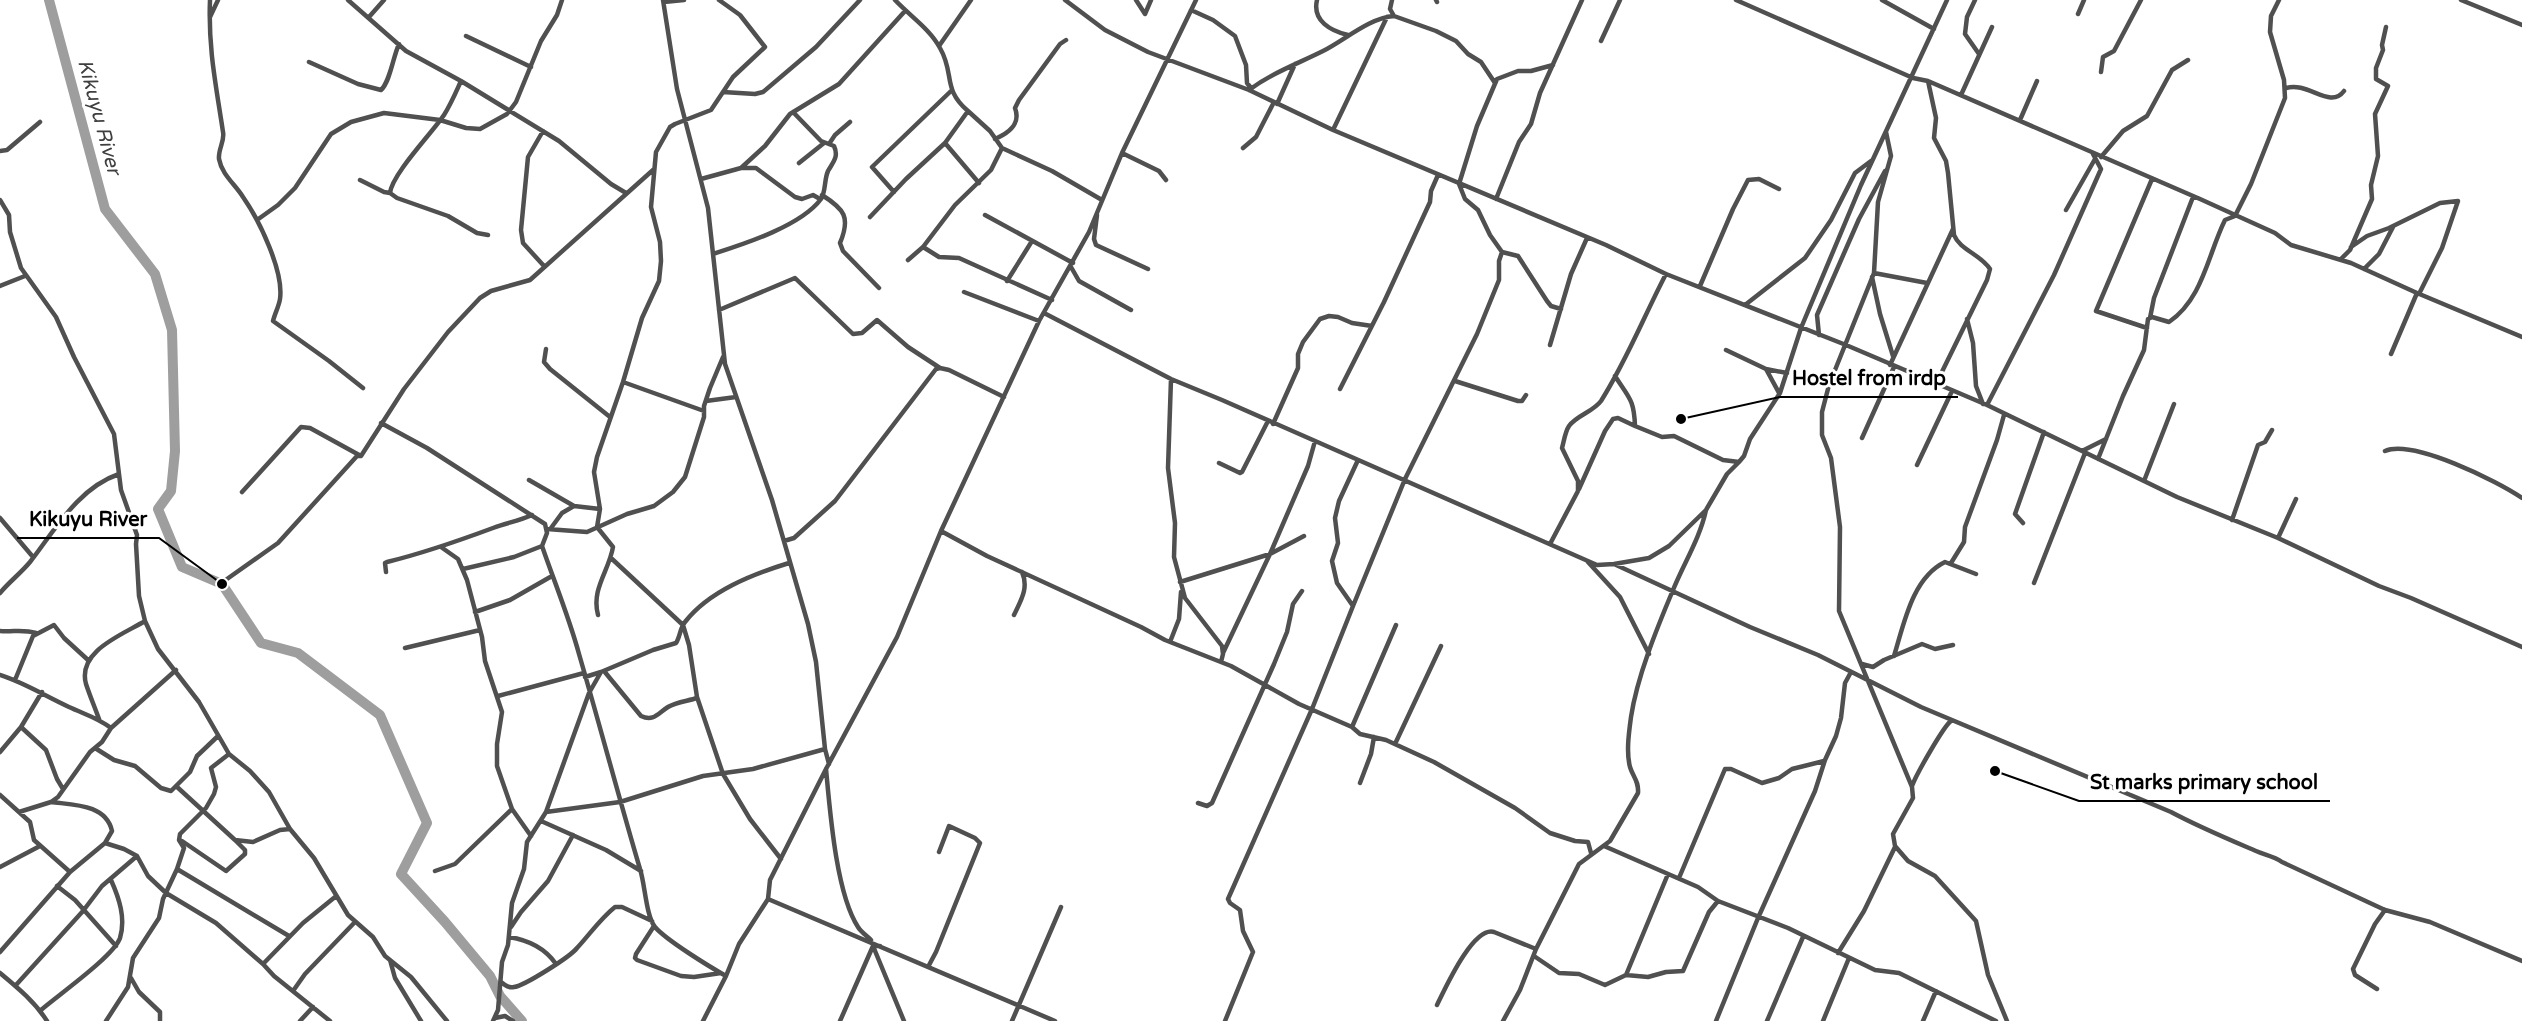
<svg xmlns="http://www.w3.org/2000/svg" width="2522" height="1021" font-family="'Varela Round',sans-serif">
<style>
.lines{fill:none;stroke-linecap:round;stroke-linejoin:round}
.river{stroke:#9e9e9e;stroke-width:10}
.street{stroke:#505050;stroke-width:4.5}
.labels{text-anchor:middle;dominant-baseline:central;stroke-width:6;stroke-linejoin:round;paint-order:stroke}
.water-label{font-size:20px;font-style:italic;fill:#3f3f3f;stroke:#fff}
.leader{fill:none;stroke:#000;stroke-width:2}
.callout-dot{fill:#000;stroke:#fff;stroke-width:2}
.callout-label{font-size:20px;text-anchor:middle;font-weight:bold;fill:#000;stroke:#fff;stroke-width:6;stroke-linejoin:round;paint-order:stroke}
</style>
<rect width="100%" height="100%" fill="#fff"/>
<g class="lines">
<path class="river" d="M49,0l56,209 50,65 17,56 3,121 -4,40 -13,18 24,58 40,17 39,59 37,10 82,62 47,108 -26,51 44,48 45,54 10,20 22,25"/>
<path class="street" d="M210,0c-2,48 6,85 13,132 2,9 -5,17 -4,27 3,16 16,25 24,38 16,23 41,74 37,102 -1,7 -5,14 -7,22l56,40 34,27
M348,0l58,51 55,30 98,60 52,43 15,9
M663,0l14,89 31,119 17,156 47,136 36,124 8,38 9,87 4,15
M895,0c15,16 35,29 45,48 15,26 2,41 28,63
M1065,0l40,30 43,22 101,38 84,40 273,115 60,29 180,71 141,60 190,92 101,41 101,48 32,12 111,49
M1136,0l9,14 6,-14
M1317,0c-5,21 14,31 31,35
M1392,0l-2,9 4,7
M1436,0l1,2
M1736,0l177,78 15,3 272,118 75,34 16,12 60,18 66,30 105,44
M1882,0l52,29
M1975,0l-8,17 -2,17 14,20
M2461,0l61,25
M664,2l20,-2
M1191,10l22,10 22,16 11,29 1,18 4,5
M2078,14l6,-14
M210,17l8,-17
M369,17l15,-17
M466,36l65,31
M1601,41l19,-41
M939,46l32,-46
M309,62l49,22 23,6c9,-8 12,-33 18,-46
M1553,65l-22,6h-13l-21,8 -20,47 -18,58 6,15 13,11 12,25 12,17 16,4 29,45 4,5 10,3
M2101,72l2,-15 11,-6 27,-51
M461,81c-5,11 -10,23 -17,34 -12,18 -52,59 -54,78l7,5 51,18 29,17 11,2
M1928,81l8,37 -2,20 12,23 2,12 6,62c6,15 26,19 36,34l-3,11 -51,104
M2286,88c22,-7 44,22 58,3
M1249,90c23,-17 48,-26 74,-39 22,-11 46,-33 71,-35l42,15 20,10 12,13 13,8 14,21
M723,92l32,2 8,-2 53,-45 44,-47
M1961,95l31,-68
M1277,104l18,-40
M2020,120l17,-39
M1333,130l54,-113
M543,131l-15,26 -7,73 2,13 21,23
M1886,132l5,24 -13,46 -4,71 53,10
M995,139c14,-6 26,-15 20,-31l4,-8 41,-56 6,-4
M945,143l34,40
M829,144l6,-9 15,-13
M1243,148l13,-11 18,-35
M0,151l7,-1 33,-28
M1122,153l37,18 7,9
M2101,157l22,-26 24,-15 25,-46 16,-10
M799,163l25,-20
M741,168l24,-22 25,-32 49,-30 66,-73
M701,179l40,-11h15l39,29 7,2 11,-4 7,4
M360,180l24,12 6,1
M894,192l-22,-25 79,-76
M822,195c22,14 29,22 18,48l3,8 36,37
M1496,199l23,-57 12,-18 9,-31 42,-93
M0,200l9,15 1,17 11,36 35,49 18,40 40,77 7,56 16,45 -1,9 3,52 6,25 13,28 41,53 30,52 21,17 19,21 21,37 24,29 34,57 25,22 12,19 26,21 36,44
M2066,210l29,-51
M985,215l88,48
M1097,215l-3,24 2,6 52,24
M870,217l36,-38 39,-36 23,-32 22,20 12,17 50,23 50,29
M257,220l21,-15 17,-17 36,-54 20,-12 33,-9 56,7 26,8 14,1 27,-15 9,-12 25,-61 16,-26 5,-15
M923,247l16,10 20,1 93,42
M2351,247l16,-11 22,-8 51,-25 18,-2 -16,47 -23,46
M713,254c31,-10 88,-28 108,-55 5,-8 3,-19 7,-28 5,-9 11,-14 6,-25l-13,-5 -28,-29
M2341,259l9,-9 22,-51 -1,-14 7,-29 -3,-42 13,-28 -12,-7v-11l7,-18 -1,-5 4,-18
M908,260l15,-13 32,-42 36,-35 11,-22
M1071,267l8,14 52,29
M2364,269l15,-15 14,-27
M1874,273l-45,112 -7,27v23l9,23 9,69 -1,84 73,176 1,11 -20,36 2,12 13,15 27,15 41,45 12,54 19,46
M1872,277l8,37 13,42
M1007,281l25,-40
M0,286l25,-10
M1700,286l33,-77 15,-29 11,-1 20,10
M964,292l75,29
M1745,305l60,-47 26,-38 24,-47 16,-12
M719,310l76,-32 58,56 9,-1 15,-13 31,27 32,21
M1044,313l127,66 51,21 375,165 17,-1 136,63 68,28 103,52 250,105c28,15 57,27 85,39 9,4 18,5 26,11l103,48 45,12 92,39
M2150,318l4,-20 39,-101
M1967,319l6,24 3,43 7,18
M2147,328l-51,-17 56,-132
M1819,335l-2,-20 42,-96 26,-48
M1550,345l21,-71 16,-36
M546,349l-2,13 6,7 60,48
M1726,350l40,19 21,4
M2391,354l26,-61
M1890,365l63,-136
M1766,369l13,24
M1615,376c14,22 19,23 20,50l27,11 12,-1 49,24 16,2 5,-6 6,-17 30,-46 21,-65 60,-143 86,-185
M1171,379l-3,89 7,55 -1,34 11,41 37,48 1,8 -2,8
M1455,381l63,20h4l4,-6
M623,382l81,29
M1340,389l44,-87 46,-100 1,-11 7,-16
M706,401l30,-4
M1987,405l67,-130 47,-106 -8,-15
M381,423l46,25 118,76 2,9 -5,13c12,35 27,71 37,108 21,72 40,144 61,215 5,15 6,47 15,58 11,13 55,40 71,49
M1273,424l25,-56v-14l5,-12 17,-23 9,-3 9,1 14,6 20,3
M1862,438l32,-71
M2082,451l24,-12
M2385,451c28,-12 112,30 137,47
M2098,459l25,-63 21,-46 4,-31 4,-2 17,5c34,-23 39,-68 56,-102l10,-4 16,-32 34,-86 -1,-18 -14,-48 1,-16 8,-16
M1219,463l21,10 2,-1 26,-51
M1917,465l35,-74
M529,480l45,26 26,3
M2144,481l30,-77
M1579,489l26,-58 8,-12 5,-1 17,8
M242,492l59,-65 9,1 51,28
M0,518l33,39
M2232,520l26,-75 7,-3 7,-12
M2023,523l-8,-9 29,-82
M551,528l11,-15 12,-7
M547,529l40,3 40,-18 27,-8 19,-14 12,-15 19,-60v-11l6,-18 13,-31
M941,531l46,25 154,71 24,13 66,26 68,38 53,23 8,7 26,6 48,22 81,46 35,25 25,8 13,1 3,11
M2278,538l18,-39
M784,541l10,-3 41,-37 101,-132 4,-1 9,2 55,27
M1550,544l28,-53v-10l-16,-33c2,-7 3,-16 7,-22 8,-11 24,-14 32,-25 26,-41 43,-85 65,-127
M441,547l17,12 9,21 15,57 3,24 17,51 -5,32v22l15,43 19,27
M611,558l72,67 6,20 8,52 26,77 27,45 31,40
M1588,562l32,35 29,57
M1951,563l13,-21 1,-15 32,-87 7,-25
M1614,564l35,-6 20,-12 37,-36 21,-36 12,-12
M463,569l51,-12 28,-11
M386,572l-1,-9 2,-1c37,-9 71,-21 106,-34 13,-5 26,-7 39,-13
M227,579l51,-36 79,-87h4l43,-67 44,-57 32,-34 11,-7 39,-11 123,-110
M1180,582l90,-28 34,-18
M2034,583l51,-130
M0,593c9,-11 21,-20 30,-31 25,-32 48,-74 89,-88
M1353,606l52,-127 72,-145 22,-54v-19l3,-9
M475,612l35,-12 42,-24
M598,615c-7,-26 11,-44 15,-68l-16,-20 3,-18 -6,-37 3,-15 26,-75 19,-64 17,-37 2,-20 -1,-19 -9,-35 5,-55 14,-25 5,-3 36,-14 22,-33 32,-30 -25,-32 -21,-15
M1014,615c7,-15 15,-27 8,-43
M0,631c14,1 23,-2 36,2
M1170,642l9,-23 2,-27
M405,648l75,-18
M1223,653l47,-99 38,-88 7,-25
M1894,656c10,-32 18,-78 51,-94l31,12
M1862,664l11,3 11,-7 38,-16 13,5 18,-4
M604,671l37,45c13,6 17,-3 27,-9 8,-5 20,-6 29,-9
M0,675c25,8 45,21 69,32 15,7 29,11 42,21
M585,677l16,-5
M15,680l18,-44 21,-11 10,13 24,22
M498,696l86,-23
M99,719c-4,-11 -9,-23 -13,-35 -9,-33 36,-49 59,-63
M21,727l25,23 11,29 6,10
M1352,727l44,-102
M1395,744l46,-98
M95,748l19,12 21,6 26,22 10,3 19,-19 7,-16 21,-20
M0,752l21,-25 21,-35
M826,769c4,42 10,124 32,158 3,5 9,9 13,13
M1360,783l11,-29 3,-17
M176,786l59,54 18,2 27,-12 10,-1
M1912,786c4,-11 32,-61 40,-66
M0,795l30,27 4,18 36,32
M1198,803l9,3 5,-3 62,-139 13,-32 6,-28 9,-13
M19,812l32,-10 7,-5 32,-45 12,-10 9,-14 65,-58
M546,812l74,-10 83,-26 50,-7 72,-20
M541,821l65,29 35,21
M182,841l44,30 19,-17v-4l-10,-10
M105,843l19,6 13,7 11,20 18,17 50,30 47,41 11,12 56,45
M1604,846l94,41 20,14 70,27 87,42 24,3 97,48
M0,867l40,-21
M177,869l112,67
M435,871l20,-7 57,-55
M1679,878l46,-109h6l31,14 17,-5 13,-9 32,-8
M57,886l18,14 41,46
M768,899l287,122
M654,926l-18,28 -1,4 2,2 44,16 13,1 27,-4
M511,927l10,-15 27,-31 25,-46
M509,937c19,3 36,11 47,27
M873,946l31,75
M0,952l70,-80 35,-29 7,-12c-6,-27 -39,-26 -61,-29
M1838,953l26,-42 31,-64
M1534,956l25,17 20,1 26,11 21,-10 22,2 18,-5 17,-1 26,-59 9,-11
M390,960l5,18 26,43
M263,964l40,-41 32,-26
M928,967l8,-15 44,-109 -5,-5 -26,-12 -10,26
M0,973c18,15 35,29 47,48
M1626,975l42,-101
M131,978l8,14 21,20v9
M501,982c5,4 8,6 13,5 10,-1 56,-30 63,-39 13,-14 23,-29 38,-41h7l30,14
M16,985l67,-74 19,-25 35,-30
M2377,989l-22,-14 -2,-6 22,-45 10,-14
M293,991l12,-17 50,-52
M1437,1005c8,-16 36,-79 57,-73l42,17
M41,1010c16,-14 73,-54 79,-72 6,-20 -1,-40 -9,-58
M495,1018l10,-2 8,5
M106,1021l22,-34 5,-29 26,-40 4,-19 14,-30 7,-21 -5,-8 1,-6 26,-26 8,-14 2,-7 -5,-19 18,-14
M300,1021l13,-14
M493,1021l5,-11 4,-48 6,-17 4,-42 12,-34 3,-27 19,-30 43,-119 12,-21 52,-22 23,-7c4,-6 4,-15 9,-21 24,-31 68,-48 104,-59
M703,1021l23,-45 13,-32 29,-45 2,-19 56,-111 71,-132 44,-106 98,-210 50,-89 33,-79 74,-153
M840,1021l33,-75h7
M1012,1021l49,-114
M1225,1021l28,-69 -10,-21 -3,-21 -10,-7 -2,-4 84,-190 41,-103 -16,-23 -5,-22 6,-18 -3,-25 4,-17 19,-41
M1503,1021l17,-31 16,-41 43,-85 31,-23 28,-48c1,-12 -5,-16 -8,-26 -4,-15 -1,-35 1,-50 6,-40 26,-89 42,-127 11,-27 27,-52 33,-80
M1716,1021l42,-103 57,-127 10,-31 11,-24 5,-18 4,-35 6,-11
M1767,1021l36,-84
M1823,1021l26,-63
M1923,1021l13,-30"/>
</g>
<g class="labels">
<g class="water-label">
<text transform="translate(99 117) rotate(75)">Kikuyu River</text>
</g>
</g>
<path class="leader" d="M1681 419L1780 397H1958M222 584L159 538H17M1995 771L2079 801H2330"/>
<g class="callout-dot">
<circle cx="1681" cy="419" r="6"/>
<circle cx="222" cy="584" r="6"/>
<circle cx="1995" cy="771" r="6"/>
</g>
<g class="callout-label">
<text x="1869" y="385">Hostel from irdp</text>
<text x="88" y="526">Kikuyu River</text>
<text x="2204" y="789">St marks primary school</text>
</g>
</svg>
